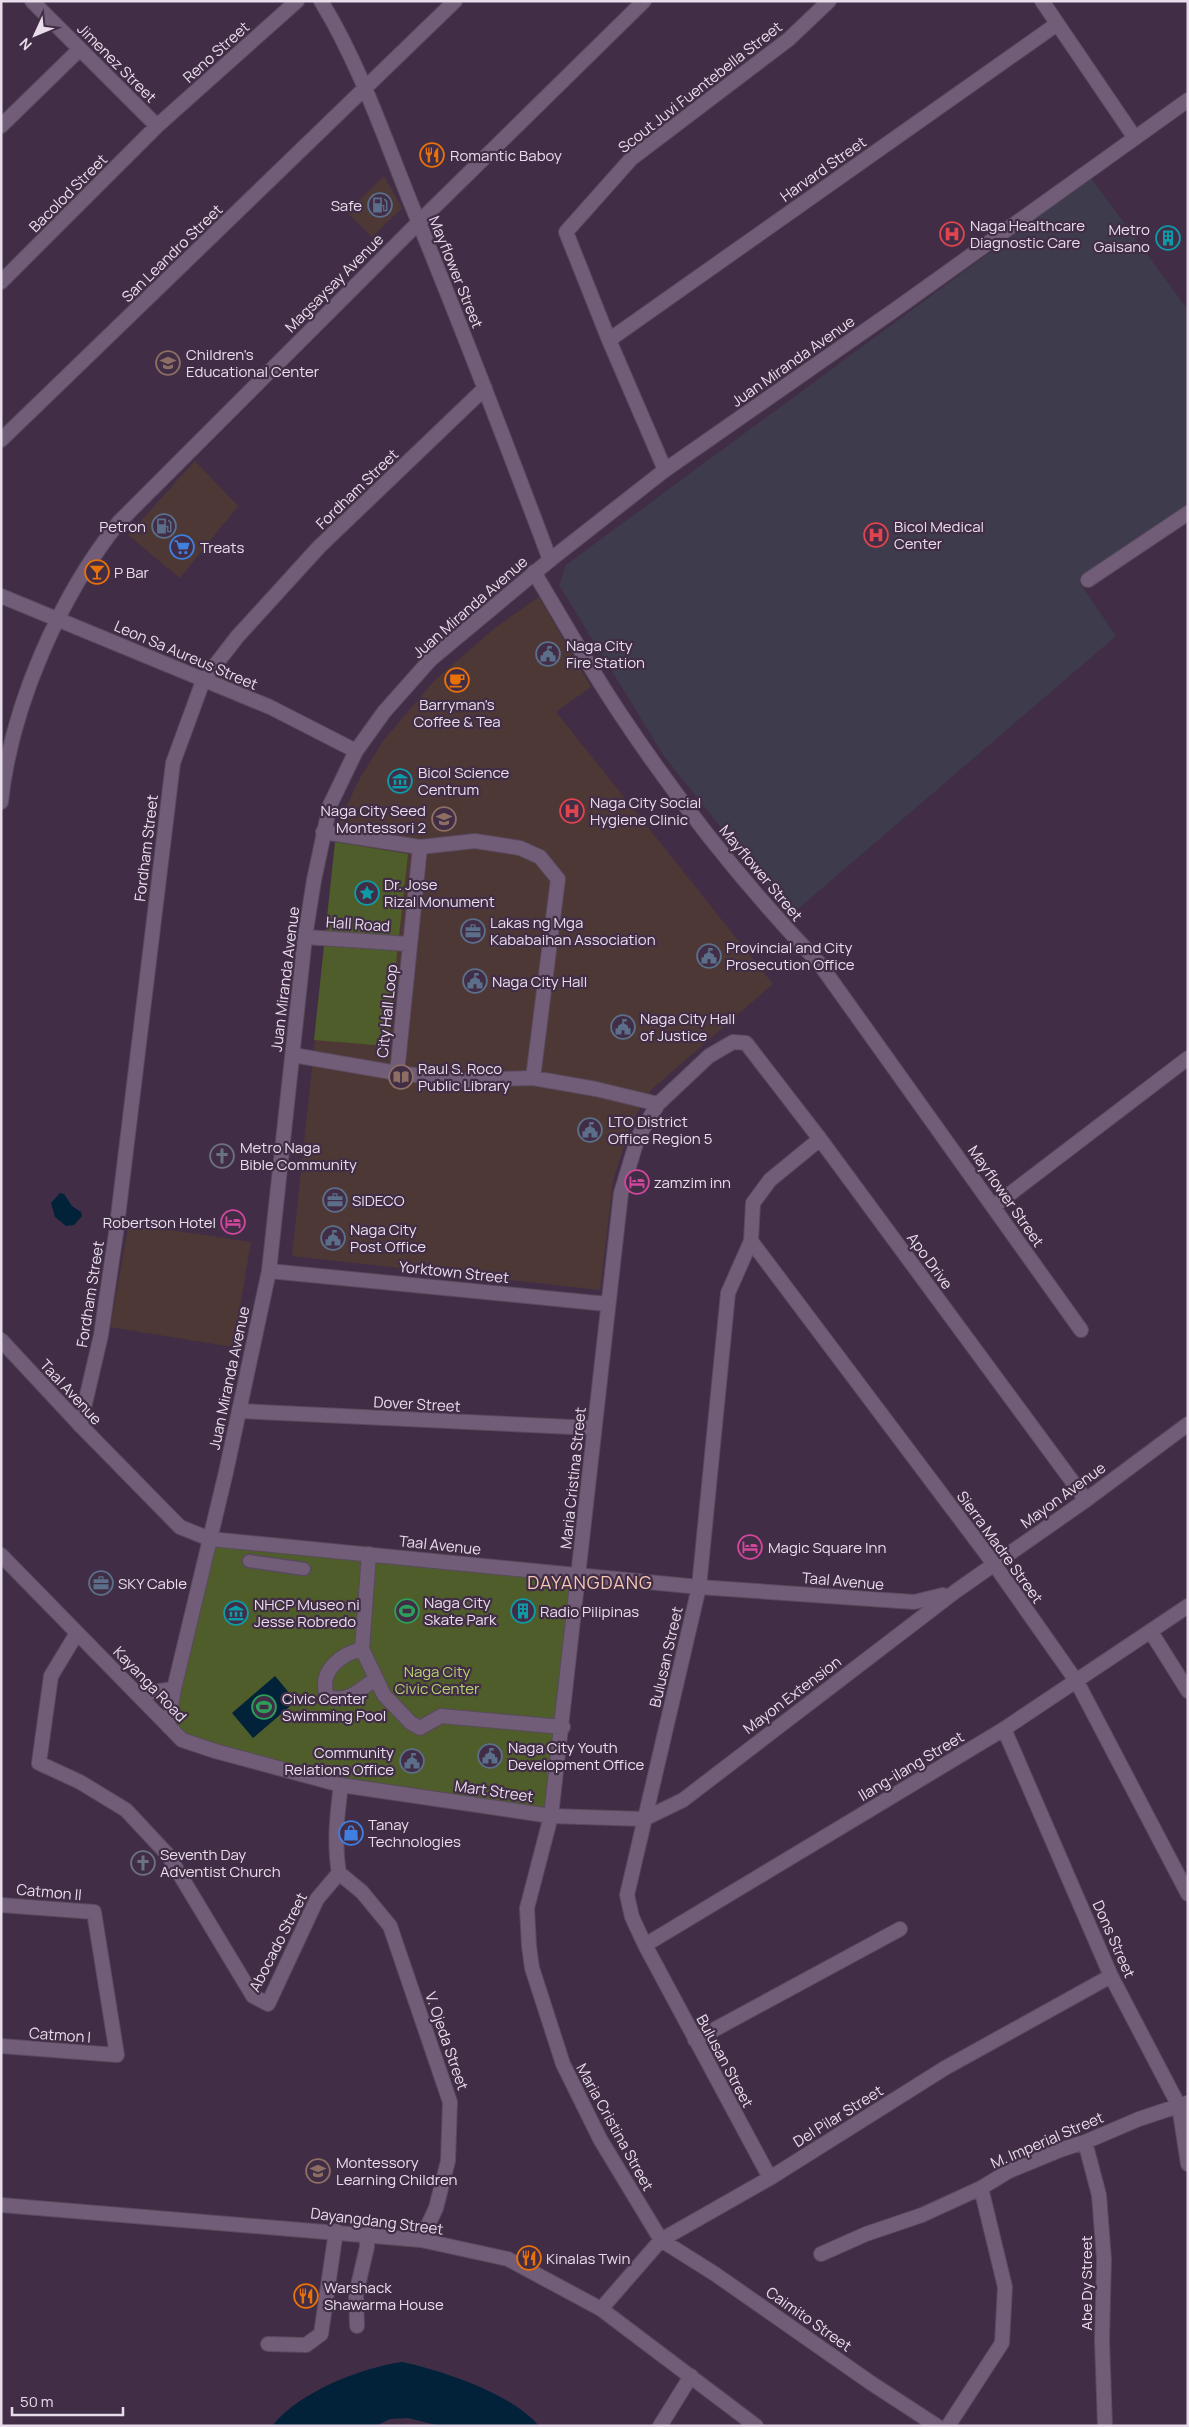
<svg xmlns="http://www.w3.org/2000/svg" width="1189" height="2427" font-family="Manrope,sans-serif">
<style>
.commercial{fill:#4d3836}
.medical{fill:#3e3b4d}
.green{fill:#4e5d29}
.water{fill:#02223a}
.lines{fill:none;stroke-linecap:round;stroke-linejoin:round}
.pedestrian-casing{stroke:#594a5e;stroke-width:15}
.minor-casing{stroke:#594a5e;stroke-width:16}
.tertiary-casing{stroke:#594a5e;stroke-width:16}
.secondary-casing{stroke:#594a5e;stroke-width:16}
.pedestrian{stroke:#715d77;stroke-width:12}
.minor{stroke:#715d77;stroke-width:14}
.tertiary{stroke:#715d77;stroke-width:14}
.secondary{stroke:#715d77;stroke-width:14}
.labels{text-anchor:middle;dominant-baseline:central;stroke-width:4.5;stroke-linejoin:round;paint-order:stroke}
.street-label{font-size:15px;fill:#e9ddec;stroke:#412e46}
.poi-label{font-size:15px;fill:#e9ddec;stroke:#412e46;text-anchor:start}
.park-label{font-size:15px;fill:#b5d26f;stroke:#412e46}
.quarter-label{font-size:18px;letter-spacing:1px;fill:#f6c7b3;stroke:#412e46}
</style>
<rect width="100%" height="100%" fill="#412e46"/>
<path class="commercial" d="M384,176l18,32 -30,29 -25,-25z
M195,461l43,45 -58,72 -52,-43z
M539,597l52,90 -35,25 217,272 -122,106 -20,33 -18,58 -13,109 -308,-34 46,-432 22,-46 23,-37 52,-61 60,-52z
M129,1224l122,18 -18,105 -123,-20z"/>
<path class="medical" d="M1091,178l97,132v195l-109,77 37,54 -325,279 -127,-159 -105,-171 7,-20z"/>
<path class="green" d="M335,842l73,12 -21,192 -73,-6z
M210,1539l370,35 -29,242 -210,-31 -159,-45 -14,-14z"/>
<path class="water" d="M60,1193l4,1 8,12 9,6 1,4 -8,9 -8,1 -11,-9 -4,-14z
M275,1676l21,25 -43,37 -21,-25z
M402,2362c39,8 111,32 137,64h-99l-32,-8 -18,1 -14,7h-104c27,-34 88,-58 130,-64z"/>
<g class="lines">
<g class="pedestrian-casing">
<path id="pedestrian" d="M249,1561l55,8"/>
</g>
<g class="minor-casing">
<path id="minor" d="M32,1l125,125
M321,1c38,62 62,133 89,200 49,119 95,239 140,359
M1042,1l93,137
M1,126l79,-77
M1,282l156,-156 140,-125
M609,340l448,-316
M1,440l454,-439
M665,470l-56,-130 -43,-108 65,-73 158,-120 40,-38
M534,572c28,47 55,95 85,140 59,89 126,174 200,251l262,367
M1088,580l100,-67
M323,832l97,15 55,-6 45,7 20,9 18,22 -25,199
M305,937l104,7
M293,1055l104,18 23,-226
M397,1073l63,7 73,-2 63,11 62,15
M994,1206l194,-148
M751,1241l243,323 83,118 111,212
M269,1271l338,33
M239,1411l354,17
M80,1425l21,-90 15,-102 57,-470 30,-82 34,-44 82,-90 166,-159
M369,1554l-7,95 22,46 27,28 9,5 21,-12 122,11
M1151,1632l37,59
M77,1633l-26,43 -12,87 41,19 46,28 42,45 85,141 15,8 49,-105 22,-26c-5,-29 -2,-58 2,-88
M362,1649c-21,5 -44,22 -35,47 19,9 34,-7 48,-17
M1004,1729l107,247 68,130 9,58
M339,1873l23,19 28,34 60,176 -2,59 -12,47 -15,32
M1,1905l93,7 23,143 -116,-9
M645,1945l359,-216 184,-123
M695,2040l205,-111
M1085,2142l14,53 5,64 -2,81 3,86
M770,2178l-125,-233 -13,-28 -5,-22 72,-308 29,-294 23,-52 2,-38 17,-23 50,-41
M821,2254l45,-20 56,-19 59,-27 28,-17 51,-21 25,-8 54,-23 48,-16
M601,2309l60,-69 109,-62 175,-110 166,-92
M357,2326l-1,-32 11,-47v-13
M268,2344l38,1 15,-11 15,-103
M660,2426l31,-50
M937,2426l-66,-43 -156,-109 -54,-34 -61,-101 -37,-75 -31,-96 -3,-22 -2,-38 24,-92 70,-623 17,-56 20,-33 51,-48 24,-14 13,1 74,96 266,361
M948,2426l54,-83 3,-56 -24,-99"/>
</g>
<g class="tertiary-casing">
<path id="tertiary" d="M1,596l269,111 86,44
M1,1340l79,85 100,102 30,12 489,48 215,15 29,-7
M1,1555l181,185 33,11 126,34 210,31 93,3 39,-19 273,-209 130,-91 102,-76
M138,1694l36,-5
M168,1726l6,-37 52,-217 43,-201 36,-334 9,-57 16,-75 26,-54 28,-39 47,-53 119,-99 115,-90 231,-161 292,-209"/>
</g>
<g class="secondary-casing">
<path id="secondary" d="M1,802c10,-96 59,-206 118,-280l300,-300 225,-221
M1,2205l420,35 87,19 93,50 155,117"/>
</g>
<use href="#pedestrian" class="pedestrian"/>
<use href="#minor" class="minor"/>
<use href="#tertiary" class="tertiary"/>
<use href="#secondary" class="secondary"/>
</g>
<defs>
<g id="restaurant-ring" transform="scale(1.25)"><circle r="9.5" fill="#412e46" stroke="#e8710a" stroke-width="1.5"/><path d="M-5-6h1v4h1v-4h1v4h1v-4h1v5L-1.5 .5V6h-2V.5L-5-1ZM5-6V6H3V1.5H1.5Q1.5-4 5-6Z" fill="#e8710a"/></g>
<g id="fuel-ring" transform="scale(1.25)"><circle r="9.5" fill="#412e46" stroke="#5c6f8a" stroke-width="1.5"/><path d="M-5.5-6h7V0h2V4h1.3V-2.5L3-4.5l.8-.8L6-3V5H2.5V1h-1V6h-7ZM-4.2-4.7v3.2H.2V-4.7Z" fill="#5c6f8a"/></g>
<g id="hospital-ring" transform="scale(1.25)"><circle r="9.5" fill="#412e46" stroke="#e0444e" stroke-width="1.5"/><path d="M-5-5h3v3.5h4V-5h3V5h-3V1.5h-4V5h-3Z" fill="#e0444e"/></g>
<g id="building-ring" transform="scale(1.25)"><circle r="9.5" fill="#412e46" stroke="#0f9aa8" stroke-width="1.5"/><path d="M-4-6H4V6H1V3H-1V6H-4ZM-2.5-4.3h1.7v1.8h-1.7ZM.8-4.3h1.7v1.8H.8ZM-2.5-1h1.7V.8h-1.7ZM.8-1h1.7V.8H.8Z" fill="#0f9aa8"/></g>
<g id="school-ring" transform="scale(1.25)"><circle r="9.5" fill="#412e46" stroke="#8d6e63" stroke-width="1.5"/><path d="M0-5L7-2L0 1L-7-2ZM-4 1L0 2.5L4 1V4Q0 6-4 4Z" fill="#8d6e63"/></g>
<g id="supermarket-ring" transform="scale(1.25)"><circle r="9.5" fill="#412e46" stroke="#3f7fe0" stroke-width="1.5"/><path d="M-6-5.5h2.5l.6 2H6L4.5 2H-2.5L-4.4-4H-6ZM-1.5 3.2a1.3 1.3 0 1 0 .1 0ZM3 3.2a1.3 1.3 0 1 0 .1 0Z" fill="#3f7fe0"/></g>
<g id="bar-ring" transform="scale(1.25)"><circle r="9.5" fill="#412e46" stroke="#e8710a" stroke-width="1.5"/><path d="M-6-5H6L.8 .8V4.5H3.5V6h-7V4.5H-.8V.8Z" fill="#e8710a"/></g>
<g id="civic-ring" transform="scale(1.25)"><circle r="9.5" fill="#412e46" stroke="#5c6f8a" stroke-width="1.5"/><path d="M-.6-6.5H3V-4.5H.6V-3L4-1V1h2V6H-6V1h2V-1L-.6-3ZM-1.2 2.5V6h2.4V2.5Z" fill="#5c6f8a"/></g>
<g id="cafe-ring" transform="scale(1.25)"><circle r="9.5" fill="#412e46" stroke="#e8710a" stroke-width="1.5"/><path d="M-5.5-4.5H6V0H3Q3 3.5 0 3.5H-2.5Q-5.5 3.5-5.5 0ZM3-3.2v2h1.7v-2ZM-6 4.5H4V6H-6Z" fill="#e8710a"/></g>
<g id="museum-ring" transform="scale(1.25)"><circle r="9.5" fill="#412e46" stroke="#0f9aa8" stroke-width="1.5"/><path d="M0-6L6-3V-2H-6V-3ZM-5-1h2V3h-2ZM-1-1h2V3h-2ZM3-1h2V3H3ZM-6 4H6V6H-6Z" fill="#0f9aa8"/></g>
<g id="sight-ring" transform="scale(1.25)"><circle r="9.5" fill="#412e46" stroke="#0f9aa8" stroke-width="1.5"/><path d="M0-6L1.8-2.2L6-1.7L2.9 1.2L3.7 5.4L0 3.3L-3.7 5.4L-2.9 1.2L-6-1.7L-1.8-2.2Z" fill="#0f9aa8"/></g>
<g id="office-ring" transform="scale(1.25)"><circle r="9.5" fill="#412e46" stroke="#5c6f8a" stroke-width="1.5"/><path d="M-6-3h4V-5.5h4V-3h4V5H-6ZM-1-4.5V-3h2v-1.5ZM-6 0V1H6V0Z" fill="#5c6f8a"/></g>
<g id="library-ring" transform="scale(1.25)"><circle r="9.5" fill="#412e46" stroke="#8d6e63" stroke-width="1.5"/><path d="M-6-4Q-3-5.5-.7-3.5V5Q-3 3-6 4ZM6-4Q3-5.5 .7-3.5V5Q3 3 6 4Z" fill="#8d6e63"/></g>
<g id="church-ring" transform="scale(1.25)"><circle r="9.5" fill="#412e46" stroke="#6b7280" stroke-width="1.5"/><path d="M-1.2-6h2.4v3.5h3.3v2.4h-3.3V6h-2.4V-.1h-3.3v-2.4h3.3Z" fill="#6b7280"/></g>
<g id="hotel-ring" transform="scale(1.25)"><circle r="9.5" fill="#412e46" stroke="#d1479c" stroke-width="1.5"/><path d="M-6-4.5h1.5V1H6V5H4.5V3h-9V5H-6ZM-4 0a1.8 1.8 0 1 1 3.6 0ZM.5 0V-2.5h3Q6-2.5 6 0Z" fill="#d1479c"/></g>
<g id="stadium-ring" transform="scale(1.25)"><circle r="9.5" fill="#412e46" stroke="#2e9e5b" stroke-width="1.5"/><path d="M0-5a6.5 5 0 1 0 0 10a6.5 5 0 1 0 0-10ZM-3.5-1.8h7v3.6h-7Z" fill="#2e9e5b"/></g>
<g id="shop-ring" transform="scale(1.25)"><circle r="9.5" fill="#412e46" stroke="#3f7fe0" stroke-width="1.5"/><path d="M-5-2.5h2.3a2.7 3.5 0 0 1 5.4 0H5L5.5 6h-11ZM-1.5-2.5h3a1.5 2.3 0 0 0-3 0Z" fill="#3f7fe0"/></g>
</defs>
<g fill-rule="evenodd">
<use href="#restaurant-ring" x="432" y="155"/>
<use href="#fuel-ring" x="380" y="205"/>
<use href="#hospital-ring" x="952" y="234"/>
<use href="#building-ring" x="1168" y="238"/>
<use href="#school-ring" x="168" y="363"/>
<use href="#fuel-ring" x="164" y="526"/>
<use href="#hospital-ring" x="876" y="535"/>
<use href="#supermarket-ring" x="182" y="547"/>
<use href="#bar-ring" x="97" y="572"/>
<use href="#civic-ring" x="548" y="654"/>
<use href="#cafe-ring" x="457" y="680"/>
<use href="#museum-ring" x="400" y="781"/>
<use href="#hospital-ring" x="572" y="811"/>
<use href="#school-ring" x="444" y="819"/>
<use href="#sight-ring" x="367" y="893"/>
<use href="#office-ring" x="473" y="931"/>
<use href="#civic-ring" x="709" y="956"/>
<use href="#civic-ring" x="475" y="981"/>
<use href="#civic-ring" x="623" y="1027"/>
<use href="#library-ring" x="401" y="1077"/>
<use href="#civic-ring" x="590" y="1130"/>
<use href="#church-ring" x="222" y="1156"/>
<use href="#hotel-ring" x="637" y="1182"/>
<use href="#office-ring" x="335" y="1200"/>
<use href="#hotel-ring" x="233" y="1222"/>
<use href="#civic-ring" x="333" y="1238"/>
<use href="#hotel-ring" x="750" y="1547"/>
<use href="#office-ring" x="101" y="1583"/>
<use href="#stadium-ring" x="407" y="1611"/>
<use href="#building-ring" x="523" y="1611"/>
<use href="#museum-ring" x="236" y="1613"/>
<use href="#stadium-ring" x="264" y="1707"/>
<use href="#civic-ring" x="490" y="1756"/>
<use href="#civic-ring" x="412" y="1761"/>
<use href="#shop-ring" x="351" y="1833"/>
<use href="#church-ring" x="143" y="1863"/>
<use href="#school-ring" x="318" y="2171"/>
<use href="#restaurant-ring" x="529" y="2258"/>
<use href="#restaurant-ring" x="306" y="2296"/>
</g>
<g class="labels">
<g class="street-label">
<text transform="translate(216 52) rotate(-42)">Reno Street</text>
<text transform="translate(117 63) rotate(45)">Jimenez Street</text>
<text transform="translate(700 87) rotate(-38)">Scout Juvi Fuentebella Street</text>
<text transform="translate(823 169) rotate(-35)">Harvard Street</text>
<text transform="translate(68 193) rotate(-45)">Bacolod Street</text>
<text transform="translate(172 253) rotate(-44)">San Leandro Street</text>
<text transform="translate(456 272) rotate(68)">Mayflower Street</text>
<text transform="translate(334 283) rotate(-45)">Magsaysay Avenue</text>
<text transform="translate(793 361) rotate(-35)">Juan Miranda Avenue</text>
<text transform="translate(357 489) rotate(-44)">Fordham Street</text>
<text transform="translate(470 607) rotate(-41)">Juan Miranda Avenue</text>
<text transform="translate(186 655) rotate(23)">Leon Sa Aureus Street</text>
<text transform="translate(146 848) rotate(-83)">Fordham Street</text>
<text transform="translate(761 873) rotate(50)">Mayflower Street</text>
<text transform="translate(358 924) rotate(4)">Hall Road</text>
<text transform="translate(285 979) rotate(-83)">Juan Miranda Avenue</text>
<text transform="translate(387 1011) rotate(-84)">City Hall Loop</text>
<text transform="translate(1006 1196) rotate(55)">Mayflower Street</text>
<text transform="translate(930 1261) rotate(54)">Apo Drive</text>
<text transform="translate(454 1272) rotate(6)">Yorktown Street</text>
<text transform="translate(90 1294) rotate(-81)">Fordham Street</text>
<text transform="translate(229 1378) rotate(-78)">Juan Miranda Avenue</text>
<text transform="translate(71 1392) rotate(47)">Taal Avenue</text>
<text transform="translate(417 1404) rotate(3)">Dover Street</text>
<text transform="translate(573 1478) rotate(-84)">Maria Cristina Street</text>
<text transform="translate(1063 1495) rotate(-36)">Mayon Avenue</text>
<text transform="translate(440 1545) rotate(6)">Taal Avenue</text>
<text transform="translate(1000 1547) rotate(54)">Sierra Madre Street</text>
<text transform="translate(843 1581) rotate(5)">Taal Avenue</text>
<text transform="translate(666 1657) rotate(-77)">Bulusan Street</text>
<text transform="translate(150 1684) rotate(46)">Kayanga Road</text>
<text transform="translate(792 1695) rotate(-37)">Mayon Extension</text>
<text transform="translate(911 1766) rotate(-31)">Ilang-ilang Street</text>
<text transform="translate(494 1791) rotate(8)">Mart Street</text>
<text transform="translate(49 1892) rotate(5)">Catmon II</text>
<text transform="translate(1114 1939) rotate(66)">Dons Street</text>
<text transform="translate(278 1942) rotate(-63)">Abocado Street</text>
<text transform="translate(60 2035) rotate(4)">Catmon I</text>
<text transform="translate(447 2041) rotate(71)">V. Ojeda Street</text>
<text transform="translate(725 2061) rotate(62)">Bulusan Street</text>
<text transform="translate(838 2116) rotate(-32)">Del Pilar Street</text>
<text transform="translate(615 2127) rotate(61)">Maria Cristina Street</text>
<text transform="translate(1047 2140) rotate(-23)">M. Imperial Street</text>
<text transform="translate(377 2221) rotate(7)">Dayangdang Street</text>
<text transform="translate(1086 2283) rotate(-90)">Abe Dy Street</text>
<text transform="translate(809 2319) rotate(35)">Caimito Street</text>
</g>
<g class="poi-label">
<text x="450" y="155">Romantic Baboy</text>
<text x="362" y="205" text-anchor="end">Safe</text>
<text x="970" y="225">Naga Healthcare<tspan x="970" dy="17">Diagnostic Care</tspan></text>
<text x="1150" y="229" text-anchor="end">Metro<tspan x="1150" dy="17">Gaisano</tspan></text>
<text x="186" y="354">Children's<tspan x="186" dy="17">Educational Center</tspan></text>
<text x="146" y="526" text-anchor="end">Petron</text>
<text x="894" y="526">Bicol Medical<tspan x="894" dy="17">Center</tspan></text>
<text x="200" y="547">Treats</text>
<text x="114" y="572">P Bar</text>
<text x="566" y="645">Naga City<tspan x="566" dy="17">Fire Station</tspan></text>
<text x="457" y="704" text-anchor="middle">Barryman's<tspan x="457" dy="17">Coffee &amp; Tea</tspan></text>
<text x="418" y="772">Bicol Science<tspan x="418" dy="17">Centrum</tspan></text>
<text x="590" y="802">Naga City Social<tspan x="590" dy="17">Hygiene Clinic</tspan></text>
<text x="426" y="810" text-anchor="end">Naga City Seed<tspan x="426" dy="17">Montessori 2</tspan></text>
<text x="384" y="884">Dr. Jose<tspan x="384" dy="17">Rizal Monument</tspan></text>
<text x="490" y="922">Lakas ng Mga<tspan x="490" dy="17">Kababaihan Association</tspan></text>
<text x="726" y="947">Provincial and City<tspan x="726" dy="17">Prosecution Office</tspan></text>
<text x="492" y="981">Naga City Hall</text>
<text x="640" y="1018">Naga City Hall<tspan x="640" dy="17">of Justice</tspan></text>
<text x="418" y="1068">Raul S. Roco<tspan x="418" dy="17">Public Library</tspan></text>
<text x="608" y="1121">LTO District<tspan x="608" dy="17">Office Region 5</tspan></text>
<text x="240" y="1147">Metro Naga<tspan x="240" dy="17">Bible Community</tspan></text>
<text x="654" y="1182">zamzim inn</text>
<text x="352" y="1200">SIDECO</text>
<text x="216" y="1222" text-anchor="end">Robertson Hotel</text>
<text x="350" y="1229">Naga City<tspan x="350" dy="17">Post Office</tspan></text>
<text x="768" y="1547">Magic Square Inn</text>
<text x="118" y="1583">SKY Cable</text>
<text x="424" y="1602">Naga City<tspan x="424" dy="17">Skate Park</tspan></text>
<text x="254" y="1604">NHCP Museo ni<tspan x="254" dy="17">Jesse Robredo</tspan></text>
<text x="540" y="1611">Radio Pilipinas</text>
<text x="282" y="1698">Civic Center<tspan x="282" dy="17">Swimming Pool</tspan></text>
<text x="508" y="1747">Naga City Youth<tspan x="508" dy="17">Development Office</tspan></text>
<text x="394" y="1752" text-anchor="end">Community<tspan x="394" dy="17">Relations Office</tspan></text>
<text x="368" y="1824">Tanay<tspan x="368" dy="17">Technologies</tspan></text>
<text x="160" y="1854">Seventh Day<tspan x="160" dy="17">Adventist Church</tspan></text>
<text x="336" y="2162">Montessory<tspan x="336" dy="17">Learning Children</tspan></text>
<text x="546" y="2258">Kinalas Twin</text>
<text x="324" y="2287">Warshack<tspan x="324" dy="17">Shawarma House</tspan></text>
</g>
<g class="park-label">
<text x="437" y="1671">Naga City<tspan x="437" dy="17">Civic Center</tspan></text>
</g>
<g class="quarter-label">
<text x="590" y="1582">DAYANGDANG</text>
</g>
</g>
<rect width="1189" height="2427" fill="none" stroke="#e9ddec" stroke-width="5"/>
<g transform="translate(35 35) rotate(226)" stroke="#412e46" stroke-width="4" paint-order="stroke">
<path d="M0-4L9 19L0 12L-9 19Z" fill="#e9ddec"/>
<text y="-8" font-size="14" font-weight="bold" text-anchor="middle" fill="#e9ddec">N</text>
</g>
<path d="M12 2407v8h111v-8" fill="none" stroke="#e9ddec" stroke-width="2.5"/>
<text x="20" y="2407" font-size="15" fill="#e9ddec" stroke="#412e46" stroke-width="4" paint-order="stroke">50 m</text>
</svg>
